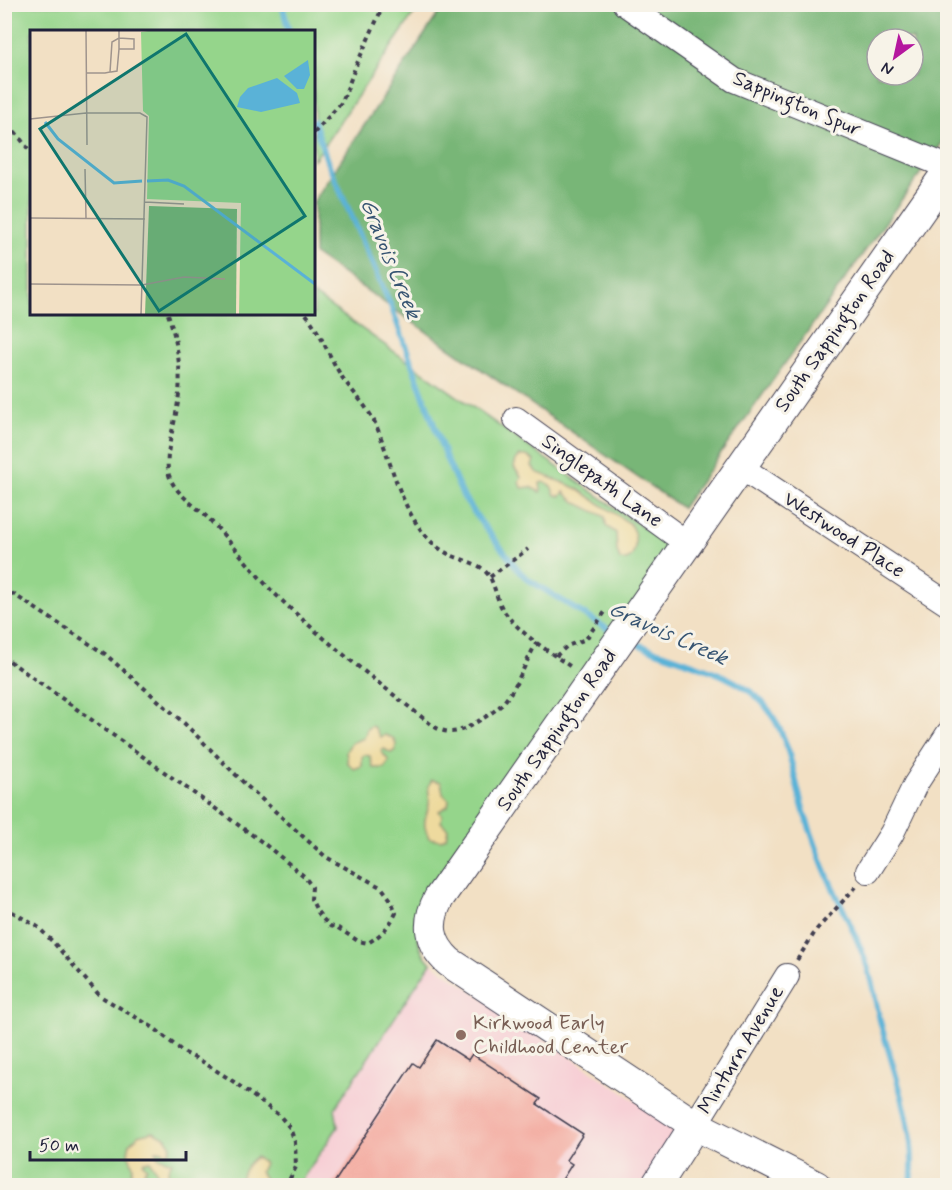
<svg xmlns="http://www.w3.org/2000/svg" width="952" height="1190" font-family="Mynerve,sans-serif">
<style>
.built{fill:#f7cfd5}
.green{fill:#95d58b;stroke:#5c7c63;stroke-width:1.5}
.forest{fill:#78b677;stroke:#4d6c59;stroke-width:1.5;fill-rule:evenodd}
.sand{fill:#eeda9e;stroke:#887e6c;stroke-width:1.5}
.lines{fill:none;stroke-linecap:round;stroke-linejoin:round}
.stream{stroke:#5ab2d7;stroke-width:6}
.building{fill:#f3a49a}
.minor-casing{stroke:#413e50;stroke-width:26}
.tertiary-casing{stroke:#413e50;stroke-width:32}
.path{stroke:#413e50;stroke-width:4;stroke-dasharray:4.5 4.5;stroke-linecap:butt}
.minor{stroke:#fff;stroke-width:24}
.tertiary{stroke:#fff;stroke-width:30}
.education-dot{fill:#8d6e63;stroke:#f7f3e8;stroke-width:2}
.labels{text-anchor:middle;dominant-baseline:central;stroke-width:6;stroke-linejoin:round;paint-order:stroke}
.street-label{font-size:21px;fill:#22223b;stroke:#f7f3e8}
.education-label{font-size:21px;fill:#785e54;stroke:#f7f3e8;text-anchor:start}
.water-label{font-size:22px;font-style:italic;fill:#365472;stroke:#f7f3e8}
.inset-river{fill:none;stroke:#5ab2d7;stroke-width:3}
.inset-road{fill:none;stroke:#9f948d;stroke-width:1.5}
.view{fill:#0f766e;fill-opacity:0.15;stroke:#0f766e;stroke-width:3}
.inset-edge{fill:none;stroke:#22223b;stroke-width:3}
</style>
<rect width="100%" height="100%" fill="#f7f3e8"/>
<filter id="ink" filterUnits="userSpaceOnUse"><feTurbulence type="fractalNoise" baseFrequency=".0167" numOctaves="2"/><feDisplacementMap in="SourceGraphic" scale="12" xChannelSelector="R" yChannelSelector="G"/><feConvolveMatrix kernelMatrix="1 2 1 2 8 2 1 2 1" color-interpolation-filters="sRGB"/></filter>
<filter id="wash" filterUnits="userSpaceOnUse"><feTurbulence type="fractalNoise" baseFrequency=".008" numOctaves="4" result="noise"/><feDisplacementMap in="SourceGraphic" scale="24" xChannelSelector="R" yChannelSelector="G"/><feGaussianBlur stdDeviation="1.35" result="paint"/><feColorMatrix in="noise" values="0 0 0 0 0 0 0 0 0 0 0 0 0 0 0 0 0 1.4 0 .05"/><feComposite in="paint" operator="in"/></filter>
<g filter="url(#wash)">
<rect width="100%" height="100%" fill="#f2e0c4"/>
<path class="built" d="M431,963l236,159 7,10 -28,53 -348,1 40,-59 -3,-19z"/>
<path class="green" d="M5,5h415l-106,155v-128h-282v282h282v-19l358,253 -254,377c-2,15 2,27 13,38l-96,145 3,19 -40,58 -293,1z"/>
<path class="forest" d="M444,5h503v131l-265,372 -368,-254v-53zM877,39h36v36h-36z"/>
<path class="sand" d="M520,456c6,-1 10,0 14,5l-2,5 4,6 40,16 53,35c9,9 10,41 -9,37l-3,-9 -1,-18 -10,-7 -1,-9c-15,-9 -29,-11 -41,-25l-3,4 -6,-1 -4,-9 -7,-4 -4,1 1,7 -1,2 -10,-5 -8,1 -3,-5 2,-6 -7,-10 2,-7z
M371,726l4,2 5,9 5,-2 8,3 3,6 -1,6 -4,3 -7,-4 -3,2 8,10 -5,7h-11l-3,-12 -6,-1 -2,2v9l-8,3 -6,-6 -2,-11 5,-9 13,-5 3,-9z
M432,780l9,2 2,12 6,6 -1,6 -9,5 3,5 -1,6 7,7 -2,8 -5,3 -12,-2c-8,-18 -3,-18 0,-34 2,-9 -4,-16 3,-24z
M153,1131l12,6 6,9 -3,7 -9,-3 -3,1 2,6 14,5 -4,8 1,5 -5,6 -4,-1 -4,-10 -6,-9h-6l-1,3 4,4 -3,3 6,6v4l-6,4 -8,-1 -5,-7 2,-11 -5,-13 2,-10 9,-8z
M256,1157l8,6 -4,9 5,7 -2,6h-21c-3,-8 6,-24 14,-28z"/>
<g class="lines">
<path class="stream" d="M282,4l7,28
M314,121l13,40 64,145 55,152 17,38 17,25 41,52 8,7 85,53
M628,640c39,18 107,31 135,63 29,33 30,79 44,118 7,19 13,38 21,56 12,27 27,54 37,83 9,23 11,50 19,75 14,49 33,98 27,151"/>
</g>
<g id="blocks">
<path class="building" d="M437,1040l31,20 4,-6 69,45 -4,5 46,30 -17,26 6,4 -14,22h-226l81,-123 6,4z"/>
</g>
</g>
<g filter="url(#ink)">
<use href="#blocks" fill-opacity="0" stroke="#413e50" stroke-width="1.5"/>
<g class="lines">
<g class="minor-casing">
<path id="minor" d="M625,4l109,76 214,87
M516,419l172,125
M740,467l208,137
M868,871l24,-38 23,-48 33,-51
M695,1125l92,-149"/>
</g>
<g class="tertiary-casing">
<path id="tertiary" d="M656,1186l39,-61
M816,1186l-121,-61 -246,-163c-21,-19 -23,-40 -10,-64l509,-727"/>
</g>
<path class="path" d="M4,117l28,37
M314,133l28,-31 13,-34 29,-64
M168,314c10,29 15,62 9,94 -3,20 -13,47 -8,67 5,18 27,31 40,44 22,23 41,49 63,72 50,49 106,91 161,135 15,9 24,7 39,-1 11,-7 22,-12 31,-22 14,-16 23,-42 34,-61
M306,314c15,19 23,43 36,63 11,16 26,30 34,48 15,36 23,78 48,109 10,12 21,20 37,25 8,3 17,5 24,12 10,10 10,25 17,37 16,25 45,42 69,59
M490,577l38,-28
M4,588l101,66 79,69 64,64 78,70 56,31 9,12 5,13c-7,14 -15,22 -28,30l-10,-2 -20,-13 -8,-2 -7,-7 -6,-8 -6,-12 1,-12 -8,-11 -42,-34 -258,-185
M556,656l11,-10 19,-7 19,-27
M4,907l34,20 15,15 47,54 54,32 29,24 20,10 31,20 46,34 10,12 5,14 1,25 -10,19
M797,960l20,-31 39,-42"/>
<use href="#minor" class="minor"/>
<use href="#tertiary" class="tertiary"/>
</g>
</g>
<circle class="education-dot" cx="461" cy="1035" r="6"/>
<g class="labels">
<g class="street-label">
<text transform="translate(797 104) rotate(23)">Sappington Spur</text>
<text transform="translate(835 331) rotate(-55)">South Sappington Road</text>
<text transform="translate(602 481) rotate(36)">Singlepath Lane</text>
<text transform="translate(844 535) rotate(33)">Westwood Place</text>
<text transform="translate(557 730) rotate(-55)">South Sappington Road</text>
<text transform="translate(741 1050) rotate(-59)">Minturn Avenue</text>
</g>
<g class="education-label">
<text x="473" y="1023">Kirkwood Early<tspan x="473" dy="24">Childhood Center</tspan></text>
</g>
<g class="water-label">
<text transform="translate(390 259) rotate(68)">Gravois Creek</text>
<text transform="translate(668 634) rotate(24)">Gravois Creek</text>
</g>
</g>
<g transform="translate(30 30)">
<rect width="285" height="285" fill="#f2e0c4"/>
<path d="M125,0h160v285h-76l2,-112 -94,-4 2,-83 -6,-5 -2,-79z" fill="#95d58b"/>
<path d="M119,176l88,3 -1,106h-91z" fill="#78b677"/>
<path d="M278,30l2,15 -6,14h-7l-13,-13zM247,48l20,15 3,10 -39,9 -24,-5 3,-10 8,-9z" fill="#5ab2d7"/>
<path class="inset-river" d="M15,92l13,17 56,44 28,-2M117,151l21,-1 16,6 131,98"/>
<path class="inset-road" d="M56,0l1,115M89,0v19M56,43h19l5,-1h1l6,-1 2,-22h15v-10l-15,-1 -7,4 -2,30M0,89l56,-6h54l7,4 -6,198M55,139l1,49M115,172l39,2M0,188l115,1M0,254l112,1 42,-8 41,2"/>
<path class="view" d="M156,4l119,182 -146,95 -119,-182z"/>
<rect width="285" height="285" class="inset-edge"/>
</g>
<rect width="952" height="1190" fill="none" stroke="#f7f3e8" stroke-width="24"/>
<g transform="translate(895 57) rotate(213)"><circle r="28" fill="#f7f3e8" stroke="#a29fa3" stroke-width="1.5"/>
<path d="M0-4.5L10 22L0 15L-10 22Z" fill="#b5179e"/>
<text y="-9" font-size="16" font-weight="bold" text-anchor="middle" fill="#22223b">N</text>
</g>
<path d="M30 1151v9h156v-9" fill="none" stroke="#22223b" stroke-width="3"/>
<text x="39" y="1151" font-size="18" fill="#22223b" stroke="#f7f3e8" stroke-width="4.5" paint-order="stroke">50 m</text>
</svg>
